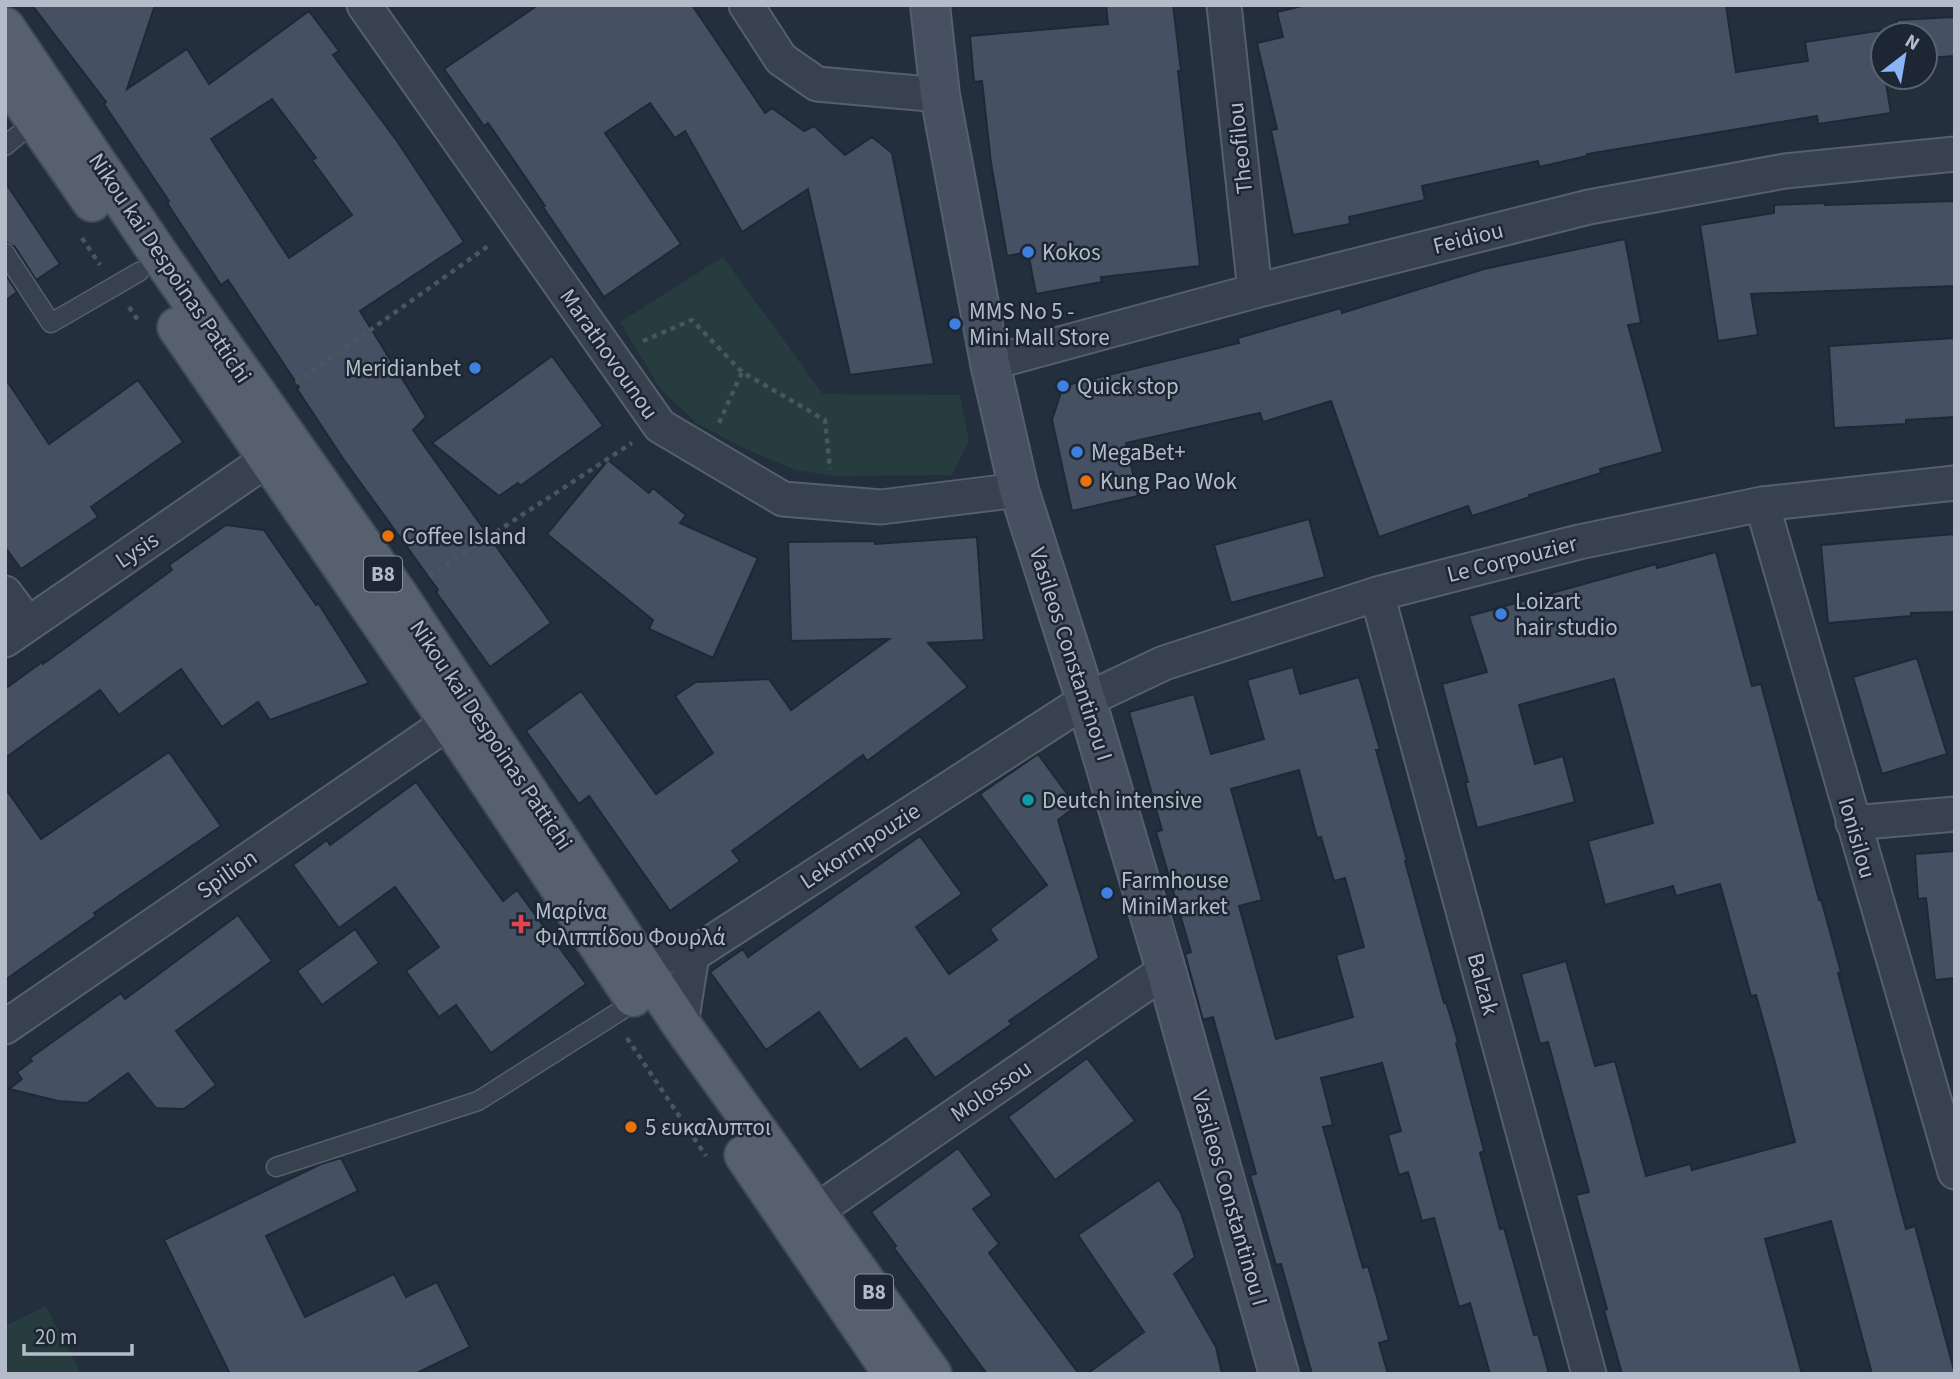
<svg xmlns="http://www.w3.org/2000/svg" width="1960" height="1379" font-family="'Source Sans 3',sans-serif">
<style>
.green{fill:#263c3f}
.building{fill:#455162;stroke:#1f2835;stroke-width:2;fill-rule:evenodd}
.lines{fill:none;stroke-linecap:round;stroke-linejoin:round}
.lane-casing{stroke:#565f6c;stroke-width:21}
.street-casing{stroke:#565f6c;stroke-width:37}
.secondary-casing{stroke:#565f6c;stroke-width:42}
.primary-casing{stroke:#414a57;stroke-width:42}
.path{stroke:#44595c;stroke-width:4.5;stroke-dasharray:5 5;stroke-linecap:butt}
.lane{stroke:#38414e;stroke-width:18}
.street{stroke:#38414e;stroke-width:33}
.secondary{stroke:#465061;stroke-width:38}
.primary{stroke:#56606e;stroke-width:38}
.shop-dot{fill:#3f7fe0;stroke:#1d2633;stroke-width:2.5}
.food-dot{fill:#e8710a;stroke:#1d2633;stroke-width:2.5}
.culture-dot{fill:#0f9aa8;stroke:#1d2633;stroke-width:2.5}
.health-dot{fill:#e0444e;stroke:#1d2633;stroke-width:2.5}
.labels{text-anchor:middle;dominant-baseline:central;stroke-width:5;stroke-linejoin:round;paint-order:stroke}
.shield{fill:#1d2633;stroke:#878f9c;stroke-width:2}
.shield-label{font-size:21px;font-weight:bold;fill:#b4bcc9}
.street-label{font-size:23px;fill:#b4bcc9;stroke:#1d2633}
.poi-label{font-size:23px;fill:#b4bcc9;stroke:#1d2633;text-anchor:start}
</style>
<rect width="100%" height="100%" fill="#242f3e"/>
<path class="green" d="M723,257l100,137 137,1 9,46 -17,34 -118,1 -38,-6 -48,-20 -50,-26 -37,-34 -41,-68z
M46,1306l35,68h-76v-48z"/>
<path class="building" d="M32,5h123l-28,84 60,-40 22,35 100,-73 30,40 -6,4 64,86 67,101 -104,69 66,106 -13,13 138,193 -61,44 -54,-75 2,-2 -94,-130 -47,-71 2,-2 -71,-107 -7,5 -54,-82 2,-2 -65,-97 2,-2zM272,99l44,59 -4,2 40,55 -63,43 -78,-119z
M538,5h154l73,108 7,-5 32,23 10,-5 31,29 27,-18 20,16 42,211 -84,11 -42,-186 -66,43 -57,-101 -10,7 -25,-35 -45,30 76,111 -77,53 -61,-90 2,-1 -57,-83 -4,3 -40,-57z
M1106,5h67l8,66h-3l22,195 -99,11 1,5 -66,12 -8,-42 -21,4 -16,-93 -9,-82 -8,1 -4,-46 138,-12z
M1306,5h420l10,67 72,-11 -3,-19 92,-14v-8l58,-3v39l-30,2v-23h-42v42h2l6,36 -73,11 -1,-8 -230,38v2l-48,11 -1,-6 -116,25 3,14 -76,17 1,7 -57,11 -22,-105 6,-1 -20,-86 26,-6 -6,-25z
M5,182l55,82 -24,16 -21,-33 -10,-5z
M1955,201v85l-204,8 7,41 -40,6 -18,-116 74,-12v-8l51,-2v2z
M1625,239l16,84 -13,2 35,127 -63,17 1,4 -72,22 1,2 -58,19 -4,-10 -89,31 -48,-136 -68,21 -3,-9 -134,30 12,53 -66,15 -20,-91 11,-34 176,-43 -1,-5 103,-30 1,5 142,-44z
M5,274l12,18 -12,9z
M1955,338v79l-49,3v4l-72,4 -5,-82z
M552,356l51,70 -83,60 -2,-3 -19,13 -67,-53z
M5,378l44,66 89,-64 45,62 -92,65 7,10 -77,52 -16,-22z
M608,460l41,33 4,-5 33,27 -6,8 78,35 -45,100 -64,-29 4,-9 -106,-86z
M1309,519l16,58 -94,26 -17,-58z
M226,525l38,5 52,75 2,-2 51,80 -99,37 -12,-18 -36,25 -41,-58 -62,46 -19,-25 -95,68v-69l37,-27 1,2 129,-94 -3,-5z
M1955,534v78l-44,1v3l-83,7 -7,-78z
M977,537l7,103 -56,3 40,44 -101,74 -4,-6 -131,96 8,10 -70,50 -81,-115 -10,8 -53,-73 55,-40 75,103 57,-41 -38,-57 21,-14 73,-3 22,31 98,-71 -98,2 -3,-99 87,-1v3z
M1716,552l36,134 9,-2 58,216 2,-1 20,73 -3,1 68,256 9,-3 40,148h-83l-41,-153 -66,18 37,135h-180l-18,-64 3,-1 -31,-114 13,-3 -41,-150 -8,2 -19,-70 45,-13 29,105 20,-5 31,115 44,-12 2,6 103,-28 -21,-83 -18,-64 -5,1 -31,-112 -44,12 -3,-10 -68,19 -17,-64 65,-18 -39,-144 -95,26 16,59 28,-8 12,46 -98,26 -12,-46h3l-26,-98 45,-12 -18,-56 187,-52 1,4z
M1917,658l30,96 -65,20 -29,-97z
M1293,667l7,27 59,-17 21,73h-4l31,111h-2l39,142 2,-1 12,40 -2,1 28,108 -4,2 20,76 4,-1 30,107 4,-1 11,40h-59l-20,-71 -11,4 -25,-89 -12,3 -14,-49 -9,3 -11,-40 13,-4 -19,-68 -61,15 12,47 -10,2 40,141 5,-2 21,74 -10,3 9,31h-76l-31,-110 -5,1 -26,-90 6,-1 -43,-157 -10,3 -18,-66 6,-2 -35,-120 6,-2 -33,-118 65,-18 17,60 53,-15 -17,-59zM1299,770l18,68 4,-1 13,44 11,-3 19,69 -28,8 17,62 -77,22 -37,-133 23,-6 -31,-111z
M169,752l52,74 -127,87 2,3 -91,64v-192l36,51z
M1038,754l38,52 -18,14 41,138 -90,63 3,3 -77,54 -29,-40 -46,32 -41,-58 -53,38 -56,-78 33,-23 5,8 172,-121 42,58 -46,33 33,47 48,-34 -7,-11 57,-44 -67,-91z
M416,782l87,119 14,-11 69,94 -95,69 -35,-48 -17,12 -33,-46 33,-24 -44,-60 -56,41 -46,-63 34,-25 3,5z
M1955,851v127l-20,2 -9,-82 -8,1 -3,-45z
M238,915l34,46 -96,70 40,54 -32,24 -28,-1 -28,-35 -41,30 -29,-2 -49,-12 13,-10 -5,-7 15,-11 -2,-3 91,-65 4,6z
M355,929l24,34 -57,42 -25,-34z
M1087,1058l48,63 -80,59 -47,-63z
M958,1148l34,47 -19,14 26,35 -10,9 90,121h-92l-93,-126 2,-2 -25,-34z
M341,1158l17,33 -92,45 39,81 89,-43 12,23 31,-15 33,65 -55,27h-185l-66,-134 157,-76z
M1159,1180l22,33 14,44 -21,17 42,73 6,27h-135l57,-42 -66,-97z"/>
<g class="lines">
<g class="lane-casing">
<path id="lane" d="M5,146l30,-25
M5,253l46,70 88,-51
M276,1167l202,-66 161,-102"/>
</g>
<g class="street-casing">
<path id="street" d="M364,5l296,421 123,73 98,8 138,-17
M746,5l35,54 36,25 123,11
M1224,5l31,286
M990,363l265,-72 334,-84 196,-36 170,-17
M1762,504l193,668
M5,593l23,31
M1377,594l212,780
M5,640l263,-181
M1853,823l102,-9
M614,954l78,1
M681,1024l11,-69 394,-255 78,-37 213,-69 202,-52 183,-38 193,-21
M5,1027l444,-305
M816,1211l350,-241"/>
</g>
<g class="secondary-casing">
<path id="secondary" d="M930,5l10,90 50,268 29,127 67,210 80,270 113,404"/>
</g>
<g class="primary-casing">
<path id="primary" d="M5,27l157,232 237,337 282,428 251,350
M5,77l87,125
M177,327l272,395 184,275
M744,1155l149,219"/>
</g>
<path class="path" d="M82,238l18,27
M129,307l11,16
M643,341l49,-21 50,52 83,48 5,49
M296,383l195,-139
M719,423l23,-51
M429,576l203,-133
M627,1038l79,118"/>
<use href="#lane" class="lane"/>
<use href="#street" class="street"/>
<use href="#secondary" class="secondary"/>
<use href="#primary" class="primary"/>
</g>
<g class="shop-dot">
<circle cx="1028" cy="252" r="7"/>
<circle cx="955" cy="324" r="7"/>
<circle cx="475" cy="368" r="7"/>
<circle cx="1063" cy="386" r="7"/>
<circle cx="1077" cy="452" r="7"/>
<circle cx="1501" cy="614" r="7"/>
<circle cx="1107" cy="893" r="7"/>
</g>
<g class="food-dot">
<circle cx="1086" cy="481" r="7"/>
<circle cx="388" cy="536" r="7"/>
<circle cx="631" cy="1127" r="7"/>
</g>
<circle class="culture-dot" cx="1028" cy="800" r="7"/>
<path class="health-dot" d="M517.5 913.5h7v7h7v7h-7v7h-7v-7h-7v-7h7z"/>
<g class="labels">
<g class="shield">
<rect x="364" y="556.5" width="38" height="35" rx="5"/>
<rect x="855" y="1274.5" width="38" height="35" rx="5"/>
</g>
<g class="shield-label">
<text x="383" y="574">B8</text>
<text x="874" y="1292">B8</text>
</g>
<g class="street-label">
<text transform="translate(1240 148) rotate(-96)">Theofilou</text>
<text transform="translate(1468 238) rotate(-14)">Feidiou</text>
<text transform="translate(170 268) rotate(56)">Nikou kai Despoinas Pattichi</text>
<text transform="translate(609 354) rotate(55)">Marathovounou</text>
<text transform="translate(137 550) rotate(-34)">Lysis</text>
<text transform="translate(1512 559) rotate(-14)">Le Corpouzier</text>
<text transform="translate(1071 654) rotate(72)">Vasileos Constantinou I</text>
<text transform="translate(491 735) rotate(56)">Nikou kai Despoinas Pattichi</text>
<text transform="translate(1857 838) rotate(74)">Ionisilou</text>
<text transform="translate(860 846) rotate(-33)">Lekormpouzie</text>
<text transform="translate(227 874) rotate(-35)">Spilion</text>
<text transform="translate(1483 984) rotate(75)">Balzak</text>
<text transform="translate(991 1091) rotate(-34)">Molossou</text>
<text transform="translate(1230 1198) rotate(74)">Vasileos Constantinou I</text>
</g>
<g class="poi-label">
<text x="1042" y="252">Kokos</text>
<text x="969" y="311">MMS No 5 -<tspan x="969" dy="26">Mini Mall Store</tspan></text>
<text x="461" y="368" text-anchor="end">Meridianbet</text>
<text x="1077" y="386">Quick stop</text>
<text x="1091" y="452">MegaBet+</text>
<text x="1100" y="481">Kung Pao Wok</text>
<text x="402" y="536">Coffee Island</text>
<text x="1515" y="601">Loizart<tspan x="1515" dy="26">hair studio</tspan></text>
<text x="1042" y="800">Deutch intensive</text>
<text x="1121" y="880">Farmhouse<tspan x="1121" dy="26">MiniMarket</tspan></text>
<text x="535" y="911">Μαρίνα<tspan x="535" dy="26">Φιλιππίδου Φουρλά</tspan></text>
<text x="645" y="1127">5 ευκαλυπτοι</text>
</g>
</g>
<rect width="1960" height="1379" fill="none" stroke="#b4bcc9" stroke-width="14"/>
<g transform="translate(1904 56) rotate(31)"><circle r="33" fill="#1d2633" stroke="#59626f" stroke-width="2"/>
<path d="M0-5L12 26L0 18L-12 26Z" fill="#8ab4f8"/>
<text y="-10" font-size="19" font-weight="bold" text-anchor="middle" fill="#b4bcc9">N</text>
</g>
<path d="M24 1344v10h108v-10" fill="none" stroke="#b4bcc9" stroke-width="3.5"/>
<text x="35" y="1344" font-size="21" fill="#b4bcc9" stroke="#1d2633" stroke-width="5" paint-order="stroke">20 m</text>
</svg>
